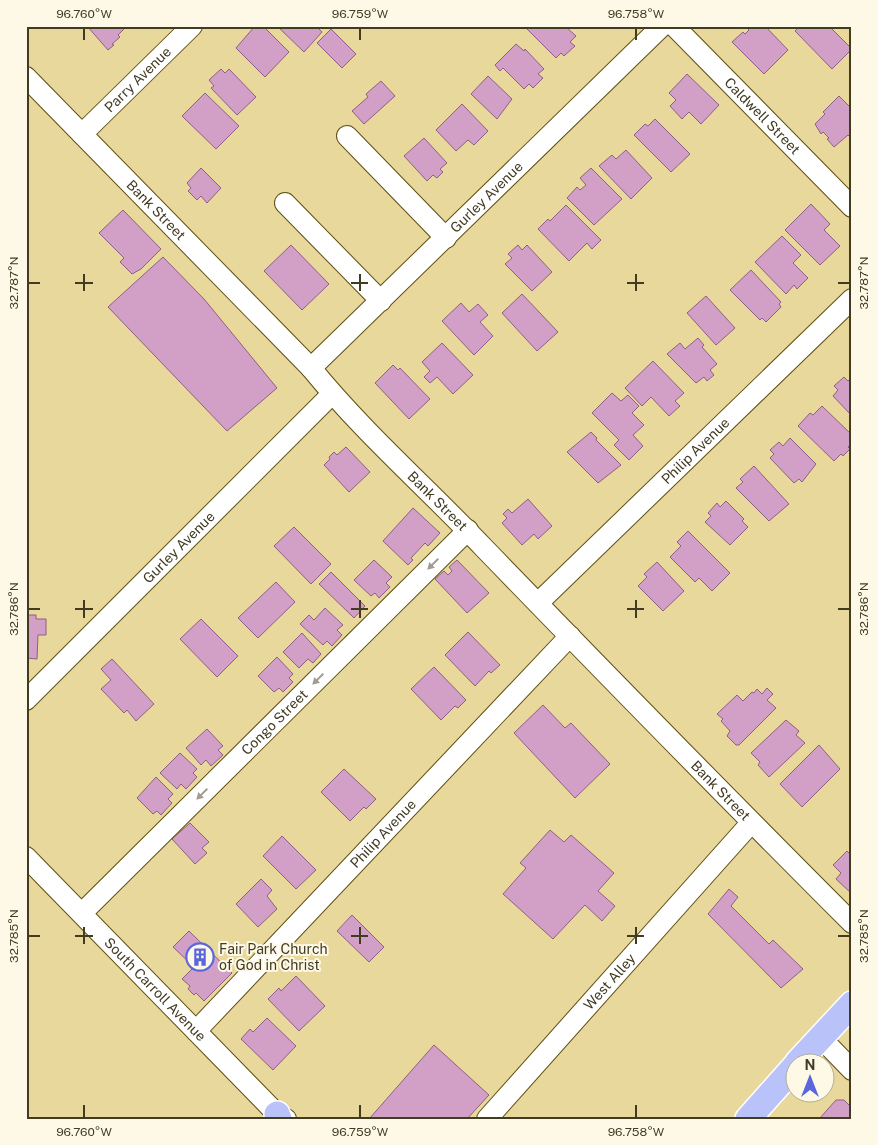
<svg xmlns="http://www.w3.org/2000/svg" width="878" height="1145" font-family="'Public Sans',sans-serif">
<style>
.building{fill:#d29fc6;stroke:#8e5f84}
.lines{fill:none;stroke-linecap:round;stroke-linejoin:round}
.minor-casing{stroke:#5e4f11;stroke-width:22}
.major-casing{stroke:#fff;stroke-width:28}
.minor{stroke:#fff;stroke-width:20}
.major{stroke:#b9c2f9;stroke-width:25}
.oneway{fill:#a09d90}
.ticks{fill:none;stroke:#413b22;stroke-width:2}
.labels{text-anchor:middle;dominant-baseline:central;stroke-width:4;stroke-linejoin:round;paint-order:stroke}
.street-label{font-size:14px;fill:#413b22;stroke:#fef9e7}
.poi-label{font-size:14px;fill:#413b22;stroke:#fef9e7;text-anchor:start}
.neatline{fill:none;stroke:#413b22;stroke-width:2}
.ticks-label{font-size:12px;text-anchor:middle;fill:#413b22}
</style>
<rect width="100%" height="100%" fill="#e9d89b"/>
<path class="building" d="M87,26h36l2,2 -7,7 2,2 -8,7 2,1 -6,5z
M255,26h8l26,26 -24,25 -29,-29z
M277,26h39l6,6 -18,20z
M524,26h41l11,10 -6,6 5,4 -11,10 -3,-3 -5,5z
M748,26h17l23,24 -24,24 -32,-32 11,-10 2,2 4,-4 -3,-3z
M800,26h29l23,23 -20,20 -37,-38z
M331,29l25,25 -14,14 -25,-25z
M516,44l8,7 1,-2 19,20 -6,5 5,4 -10,10 -4,-4 -5,5 -21,-21 -3,3 -5,-6z
M221,69l4,4 4,-4 27,28 -19,18 -26,-27 3,-2 -5,-6z
M687,74l32,31 -18,19 -12,-12 -7,7 -12,-13 6,-6 -7,-7z
M488,76l24,23 -15,20 -26,-25z
M381,81l14,15 -31,28 -12,-13 16,-14 -2,-3z
M205,93l34,33 -23,23 -34,-33z
M839,96l13,13v26l-2,2 -2,-2 -14,12 -7,-8 2,-1 -6,-6 -2,2 -6,-10 10,-10 -2,-2z
M462,104l26,27 -14,14 -6,-5 -12,11 -20,-21z
M655,119l35,35 -19,18 -37,-37 11,-11 3,2z
M424,138l23,25 -7,6 3,3 -6,6 -4,-3 -6,6 -23,-25z
M626,150l26,28 -21,21 -32,-33 13,-11 4,4z
M201,168l20,20 -14,15 -6,-7 -4,4 -9,-9 3,-3 -4,-5z
M591,168l31,31 -28,26 -27,-27 10,-11 3,3 6,-5 -6,-7z
M811,204l19,20 -6,6 16,16 -20,19 -35,-35z
M566,205l35,35 -9,9 -5,-6 -18,18 -31,-32 10,-10 2,2z
M123,210l38,39 -20,20 -9,5 -12,-12 4,-4 -25,-25z
M782,236l19,19 -8,8 15,15 -11,11 -3,-4 -8,9 -31,-32z
M291,245l38,39 -27,26 -38,-39z
M518,245l4,5 5,-5 25,27 -20,19 -27,-27 7,-6 -4,-4z
M163,257l41,42 73,89 -50,43 -119,-124z
M751,270l30,32 -2,2 2,3 -15,15 -4,-4 -2,2 -30,-30z
M522,294l36,38 -21,19 -35,-38z
M706,296l29,32 -19,17 -29,-32z
M461,303l8,9 9,-8 10,11 -8,7 13,14 -19,19 -32,-34z
M698,338l6,7 -2,2 15,17 -7,6 4,5 -7,6 -3,-4 -8,6 -29,-29 13,-11 5,6z
M442,343l31,32 -20,19 -16,-17 -7,6 -6,-6 6,-6 -8,-9z
M653,361l31,32 -9,8 5,5 -11,10 -18,-19 -9,9 -17,-18z
M393,365l5,5 2,-2 30,31 -21,20 -34,-36z
M844,377l4,4 4,-4 -1,38 -18,-19 5,-6 -4,-4z
M612,393l9,8 7,-6 11,11 -7,7 12,12 -11,10 10,11 -14,14 -15,-15 5,-5 -27,-27z
M822,406l30,29v8l-4,4 2,2 -7,7 -2,-2 -7,7 -36,-35 12,-13 3,2z
M591,432l6,6 -1,2 25,25 -23,18 -31,-31z
M790,438l26,26 -14,18 -3,-3 -5,4 -24,-25 4,-4 -4,-4 9,-8 4,4z
M346,447l24,25 -21,20 -25,-27 6,-6 -1,-2 5,-5 3,3z
M754,466l35,38 -20,17 -33,-33 7,-6 -3,-3z
M528,499l24,27 -14,13 -4,-5 -12,11 -20,-22 5,-5 -4,-4 5,-5 4,4z
M726,501l18,18 -2,2 6,6 -18,18 -25,-23 6,-6 -3,-3 9,-10 3,4z
M413,508l27,25 -12,13 -3,-3 -14,15 2,2 -5,5 -25,-24z
M294,527l37,37 -20,20 -37,-38z
M688,531l42,42 -18,18 -13,-13 -4,4 -25,-25 11,-11 -4,-4z
M374,560l18,17 -6,6 4,4 -11,11 -4,-5 -4,3 -17,-16z
M457,560l32,33 -22,20 -32,-34 9,-8 4,4 4,-4 -3,-4z
M657,562l27,29 -21,20 -25,-25 9,-9 -3,-3z
M331,572l34,34 -11,12 -35,-34z
M276,582l19,20 -37,36 -20,-20z
M325,608l18,17 -6,5 5,5 -10,11 -5,-5 -4,4 -23,-21 9,-9 5,5z
M26,615h10v4h10v16h-8l-1,24 -11,-1z
M201,619l37,37 -21,21 -37,-38z
M468,632l32,33 -9,8 -2,-2 -14,15 -30,-31z
M302,633l19,21 -8,9 -5,-4 -9,9 -16,-16z
M277,657l16,17 -4,4 4,4 -10,10 -4,-4 -5,4 -16,-16z
M112,659l42,45 -18,17 -9,-11 -3,3 -23,-24 10,-9 -10,-11z
M434,667l32,33 -8,8 -3,-2 -14,14 -30,-31z
M767,688l6,6 -6,6 9,8 -37,37h-3l-9,-9 3,-5 -9,-10 2,-2 -6,-5 20,-19 6,6 9,-9 2,1 3,-4 5,5z
M543,705l22,23 6,-5 39,41 -35,34 -61,-65z
M786,720l13,11 -3,4 9,8 -36,34 -11,-12 2,-3 -9,-9z
M207,729l16,17 -5,4 5,5 -12,11 -5,-6 -5,5 -15,-17z
M819,745l21,24 -38,38 -22,-23z
M180,753l17,16 -4,4 4,4 -11,12 -5,-5 -4,5 -17,-16z
M344,769l32,30 -10,10 -2,-2 -14,14 -29,-29z
M156,777l17,17 -5,5 4,4 -11,12 -4,-4 -4,3 -16,-16z
M190,823l19,19 -7,6 5,5 -12,11 -23,-25z
M550,830l14,12 7,-7 43,38 -16,18 17,15 -13,15 -17,-16 -32,34 -50,-45 23,-26 -6,-5z
M282,836l34,34 -20,19 -33,-33z
M847,851l5,5v38l-16,-15 5,-6 -8,-8z
M261,879l11,11 -5,6 10,13 -19,18 -22,-23z
M729,889l9,8 -7,9 38,38 4,-4 30,29 -22,19 -73,-74z
M352,915l32,32 -15,15 -32,-31z
M189,931l43,42 -28,28 -8,-8 -2,2 -6,-6 2,-3 -8,-7 12,-12 -21,-20z
M296,976l29,30 -26,25 -31,-32 11,-11 2,3z
M267,1018l29,28 -23,24 -32,-31 9,-10 3,3z
M434,1045l55,50 -22,24h-98z
M836,1100h8l8,8v11h-33z"/>
<g class="lines">
<g class="minor-casing">
<g id="minor">
<path id="s1" d="M674,26l178,181"/>
<path id="s2" d="M26,77l285,291c52,64 116,120 173,180 122,126 244,251 368,375"/>
<path id="s3" d="M82,134l110,-108"/>
<path d="M347,136l99,102"/>
<path d="M285,203l96,98"/>
<path id="s4" d="M311,368l351,-342"/>
<path id="s5" d="M538,603l314,-304"/>
<path id="s6" d="M26,700l306,-306"/>
<path id="s7" d="M26,857l251,257 9,5"/>
<path id="s8" d="M82,913l386,-383"/>
<path id="s9" d="M196,1031l374,-395"/>
<path d="M821,1038l31,32"/>
<path id="s10" d="M487,1119l264,-296"/>
</g>
</g>
<g class="major-casing">
<path id="major" d="M798,1062l54,-58
M277,1114l2,5
M748,1119l48,-54"/>
</g>
<use href="#minor" class="minor"/>
<use href="#major" class="major"/>
</g>
<defs><path id="oneway-solid" d="M-6-.8H1V-3.2L6.5 0L1 3.2V.8H-6Z" transform="scale(1.25)"/></defs>
<g class="oneway">
<use href="#oneway-solid" transform="translate(433 564) rotate(135)"/>
<use href="#oneway-solid" transform="translate(318 679) rotate(135)"/>
<use href="#oneway-solid" transform="translate(202 794) rotate(135)"/>
</g>
<path class="ticks" d="M84,28v12M360,28v12M636,28v12M84,274v17M360,274v17M636,274v17M28,283h12M75,283h18M351,283h17M627,283h17M838,283h12M84,600v18M360,600v18M636,600v18M28,609h12M75,609h18M351,609h17M627,609h17M838,609h12M84,927v17M360,927v17M636,927v17M28,936h12M75,936h18M351,936h17M627,936h17M838,936h12M84,1105v13M360,1105v13M636,1105v13"/>
<defs>
<g id="building-ring" transform="scale(1.4375)"><circle r="9.5" fill="#fef9e7" stroke="#5a66dd" stroke-width="1.5"/><path d="M-4-6H4V6H1V3H-1V6H-4ZM-2.5-4.3h1.7v1.8h-1.7ZM.8-4.3h1.7v1.8H.8ZM-2.5-1h1.7V.8h-1.7ZM.8-1h1.7V.8H.8Z" fill="#5a66dd"/></g>
</defs>
<g fill-rule="evenodd">
<use href="#building-ring" x="200" y="957"/>
</g>
<g class="labels">
<g class="street-label">
<text stroke="none"><textPath href="#s3" startOffset="78">Parry Avenue</textPath></text>
<text stroke="none"><textPath href="#s1" startOffset="126">Caldwell Street</textPath></text>
<text stroke="none"><textPath href="#s4" startOffset="245">Gurley Avenue</textPath></text>
<text stroke="none"><textPath href="#s2" startOffset="186">Bank Street</textPath></text>
<text stroke="none"><textPath href="#s5" startOffset="219">Philip Avenue</textPath></text>
<text stroke="none"><textPath href="#s2" startOffset="591">Bank Street</textPath></text>
<text stroke="none"><textPath href="#s6" startOffset="216">Gurley Avenue</textPath></text>
<text stroke="none"><textPath href="#s8" startOffset="271">Congo Street</textPath></text>
<text stroke="none"><textPath href="#s2" startOffset="996">Bank Street</textPath></text>
<text stroke="none"><textPath href="#s9" startOffset="272">Philip Avenue</textPath></text>
<text stroke="none"><textPath href="#s10" startOffset="184">West Alley</textPath></text>
<text stroke="none"><textPath href="#s7" startOffset="185">South Carroll Avenue</textPath></text>
</g>
<g class="poi-label">
<text x="219" y="949">Fair Park Church<tspan x="219" dy="16">of God in Christ</tspan></text>
</g>
</g>
<rect width="878" height="1145" fill="none" stroke="#fef9e7" stroke-width="55"/>
<g transform="translate(810 1078)"><circle r="24" fill="#fef9e7" stroke="#b2ad98"/>
<path d="M0-4L9 19L0 12L-9 19Z" fill="#5a66dd"/>
<text y="-8" font-size="14" font-weight="bold" text-anchor="middle" fill="#413b22">N</text>
</g>
<rect x="28" y="28" width="822" height="1090" class="neatline"/>
<g class="ticks-label">
<text x="84" y="18">96.760°W</text>
<text x="360" y="18">96.759°W</text>
<text x="636" y="18">96.758°W</text>
<text transform="translate(14 283) rotate(-90)" y="4">32.787°N</text>
<text transform="translate(864 283) rotate(-90)" y="4">32.787°N</text>
<text transform="translate(14 609) rotate(-90)" y="4">32.786°N</text>
<text transform="translate(864 609) rotate(-90)" y="4">32.786°N</text>
<text transform="translate(14 936) rotate(-90)" y="4">32.785°N</text>
<text transform="translate(864 936) rotate(-90)" y="4">32.785°N</text>
<text x="84" y="1136">96.760°W</text>
<text x="360" y="1136">96.759°W</text>
<text x="636" y="1136">96.758°W</text>
</g>
</svg>
